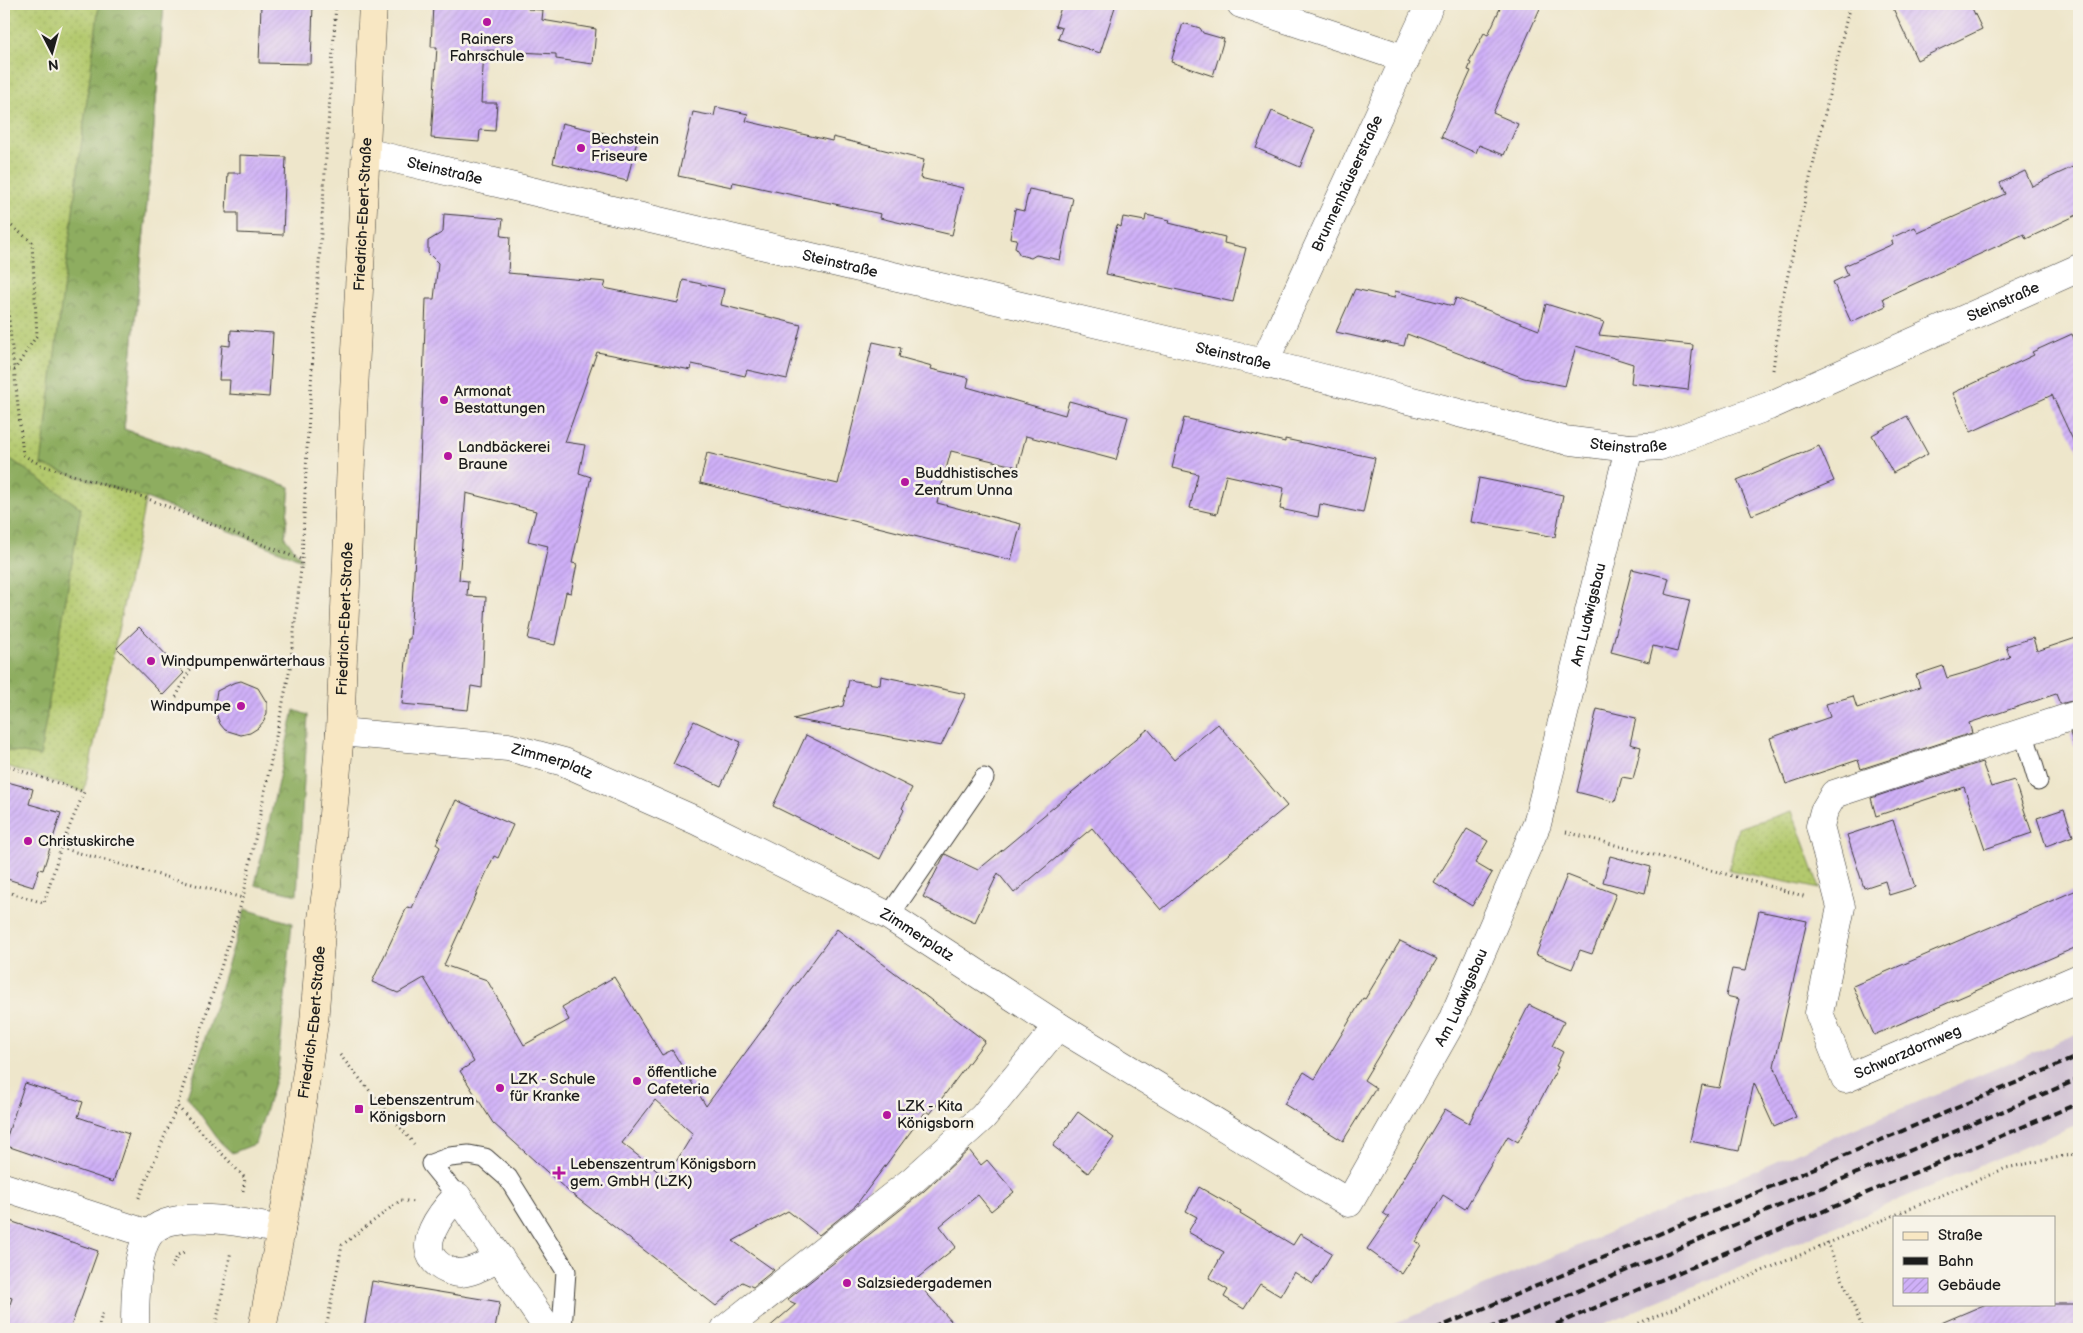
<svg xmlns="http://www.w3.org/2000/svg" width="2083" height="1333" font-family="'Balsamiq Sans',sans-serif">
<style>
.railway{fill:#cdbed2}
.grass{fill:url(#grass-dots);stroke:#687244}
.forest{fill:url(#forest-crowns);stroke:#55643e}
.building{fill:url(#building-hatch);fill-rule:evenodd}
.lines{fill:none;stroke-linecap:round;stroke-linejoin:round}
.service-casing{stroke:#3c3a36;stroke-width:21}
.minor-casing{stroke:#3c3a36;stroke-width:29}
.tertiary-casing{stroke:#3c3a36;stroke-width:29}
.secondary-casing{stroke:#3c3a36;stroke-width:29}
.path{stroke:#3c3a36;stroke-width:3;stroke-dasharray:1 4;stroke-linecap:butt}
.service{stroke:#fff;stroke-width:19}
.minor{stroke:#fff;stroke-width:28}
.tertiary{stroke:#fff;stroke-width:28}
.secondary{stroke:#f8e7c3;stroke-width:28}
.rail{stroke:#1c1c1c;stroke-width:4;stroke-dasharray:8 4;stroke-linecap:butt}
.poi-dot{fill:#b5179e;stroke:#f7f3e8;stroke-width:2}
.labels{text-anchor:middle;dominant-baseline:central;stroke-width:5;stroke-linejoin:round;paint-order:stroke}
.poi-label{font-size:15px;fill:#1c1c1c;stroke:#f7f3e8;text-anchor:start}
.street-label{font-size:15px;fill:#1c1c1c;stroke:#f7f3e8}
</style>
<defs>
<pattern id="grass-dots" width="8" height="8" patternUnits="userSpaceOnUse" patternTransform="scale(1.25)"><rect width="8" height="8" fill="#b3c96d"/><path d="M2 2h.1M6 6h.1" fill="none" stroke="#99ac5e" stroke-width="1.8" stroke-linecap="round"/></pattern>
<pattern id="forest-crowns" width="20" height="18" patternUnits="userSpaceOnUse" patternTransform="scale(1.25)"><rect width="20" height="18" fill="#8ead60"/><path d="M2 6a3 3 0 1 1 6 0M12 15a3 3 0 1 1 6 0" fill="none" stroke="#738c4e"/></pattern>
<pattern id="building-hatch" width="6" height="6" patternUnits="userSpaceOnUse" patternTransform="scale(1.25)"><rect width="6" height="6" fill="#cfb0f8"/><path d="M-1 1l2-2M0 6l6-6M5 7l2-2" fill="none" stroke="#b197d4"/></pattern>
</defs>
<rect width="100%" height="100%" fill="#f7f3e8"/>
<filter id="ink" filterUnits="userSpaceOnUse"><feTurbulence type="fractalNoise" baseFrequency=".02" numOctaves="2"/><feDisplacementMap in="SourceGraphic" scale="10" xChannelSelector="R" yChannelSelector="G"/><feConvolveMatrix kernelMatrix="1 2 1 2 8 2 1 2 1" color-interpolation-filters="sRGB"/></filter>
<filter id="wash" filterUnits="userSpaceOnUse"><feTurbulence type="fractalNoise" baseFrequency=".0096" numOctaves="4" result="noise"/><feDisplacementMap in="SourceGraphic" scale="20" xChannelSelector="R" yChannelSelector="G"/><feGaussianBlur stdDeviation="1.12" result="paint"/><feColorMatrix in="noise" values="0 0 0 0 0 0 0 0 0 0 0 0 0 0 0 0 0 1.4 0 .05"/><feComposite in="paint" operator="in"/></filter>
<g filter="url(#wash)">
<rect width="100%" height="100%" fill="#eee6cb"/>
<path class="railway" d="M2079,1033v91l-487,205h-210z"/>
<path class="grass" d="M4,4h160l-13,159 -27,266 166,58 -5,50 -139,-39 -62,294 -80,-27z
M1792,811l28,78 -91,-19 9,-42z"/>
<path class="forest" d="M99,4h65l-13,159 -27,266 166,58 -5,50 17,23 -156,-62 -105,-33z
M4,447l1,8 76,53 -41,248 -36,-6z
M294,710l14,5 -11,180 -42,-10z
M245,909l47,14 -14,148 -23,73 -23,9 -12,-11 -33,-46z"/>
<g id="blocks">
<path class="building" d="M261,4h52l-2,60 -52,-1z
M433,4h95v5l15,1 -1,10 54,9 -3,35 -37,-5v-5l-72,-4 -3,53h16l-2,28 -15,-1 -1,12 -48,-4 6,-91h-6z
M1062,4h54l-16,49 -42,-14 4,-11 -7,-2z
M1502,4h40l-49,109 25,11 -14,31 -25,-10 -3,8 -35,-16 30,-66 -3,-1 3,-7 -2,-1 15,-29 4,2z
M1891,4h79l12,25 -65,31z
M1183,23l17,5 3,5 21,6 -11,37 -42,-14z
M716,107l32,7 -2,7 86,20 1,-4 91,23 -4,18 43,10 -11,47 -72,-17 1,-4 -148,-32 -1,5 -54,-11 15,-64 21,4z
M1272,111l43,19 -15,37 -44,-19z
M562,123l75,18 -10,40 -74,-18z
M240,155l46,2 -3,78 -45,-2v-20h-12l2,-40h12z
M2079,164v50l-53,25 -2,-5 -141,64 3,8 -35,16 -18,-40 15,-7 -4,-9 49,-22 -2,-6 24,-11 3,6 87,-39 -5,-11 25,-12 7,15z
M1029,189l44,9 -13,62 -24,-5 -5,3 -11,-3 -5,-8 2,-8 -7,-1 5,-29 9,2z
M444,214l59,5 -2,17 9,1 -2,36 98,9 -2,6 74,15 5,-23 41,9 -3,16 80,20 -14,54 -40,-9 -2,6 -53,-12 -1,6 -94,-18 -32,90 20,3 -6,28 12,4 -19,86 5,1 -6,29 -5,-1 -11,53 -27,-6 20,-93 -20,-5 8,-30 -70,-18 -7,87 9,1 -1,15 19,1 -4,91 -11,-2 -3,24 -66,-6 6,-65h2l9,-149 7,-191h8l4,-36 -10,-10v-12l15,-9z
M1146,215l24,5 -1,3 56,14 -1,6 22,5 -13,54 -127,-28 11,-49 4,2 2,-10 22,4z
M1355,289l39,9 1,-7 58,15 3,-8 83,32 7,-26 58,18 -5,13 94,10 -5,45 -57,-7 2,-19 -57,-18 -11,40 -41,-8 -117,-44 -3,12 -20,-4v1l-48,-11z
M231,330l42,3 -4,64 -40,-3 1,-14h-11l3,-35 8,1z
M2072,334l7,17v102l-27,-58 -81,37 -18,-39 81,-38 -2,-3z
M873,342l28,6 -2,9 33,9 -1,3 38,9 -2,9 98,28 4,-14 59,16 -12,43 -90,-24 -8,31 -67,-16 -14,52 84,21 -10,36 -311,-77 7,-30 131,31z
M1907,416l21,38 -35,19 -21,-38z
M1184,418l101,24v-3l90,19 -12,55 -43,-9 -2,13 -38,-8 4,-21 -58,-13 -9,39 -27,-6 8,-34 -26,-6z
M1819,446l15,35 -82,34 -15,-35z
M1479,478l84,17 -8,42 -84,-15z
M1632,569l37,9 -4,16 25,6 -13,52 -24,-6 -4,16 -38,-10z
M139,627l45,46 -21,22 -46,-47z
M2079,637v62l-19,5 -4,-10 -87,29 3,10 -111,36 -3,-9 -72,24 -16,-46 60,-21 -4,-13 27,-8 4,12 31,-10 32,-11 -4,-12 27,-9 4,12 31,-9 32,-12 -4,-11 27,-8 4,13z
M881,676l85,18 -25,52 -148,-27 50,-13 6,-26 31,5z
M241,681l17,7 9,15v10l-3,8 -6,7 -8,5 -9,2 -16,-5 -5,-6 -6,-16 3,-17 16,-8z
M1597,709l39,9 -6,26 11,3 -4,17 -4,15 -11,-2 -7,25 -38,-10z
M694,721l47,21 -20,44 -48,-22z
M1218,724l69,82 -126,104 -69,-82 -78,65 -16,-20 -23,49 -52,-25 22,-43 33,16 170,-141 26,31z
M2079,730v15h-5l-4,-12z
M806,735l106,53 -10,20 2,2 -24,49 -107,-53z
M1982,762l9,25 23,-7 18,53 -47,16 -21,-62 -88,29 -5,-18z
M4,781l29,8 -4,15 32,9 -18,57 -4,-1 -6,18 -29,-9z
M456,800l57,25 -15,33 -4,-2 -50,109 43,15 37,65 45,-25 -7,-13 52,-30 48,78 10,-5 34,56 131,-177 148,112 -55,73 -4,-3 -70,94 -37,30 -31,-24 -55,30 41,29 -21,17 -11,-5 -26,24 -148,-115 -75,-68 -33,-52 14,-9 -50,-84 -26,15 -26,-11 35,-75 5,1 28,-61 -4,-3zM655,1100l38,34 -27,44 -44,-35z
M2064,809l9,27 -27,10 -9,-28z
M1893,820l22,67 -26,8 -4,-14 -21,7 -17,-53z
M1467,829l21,12 -13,22 17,10 -20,33 -38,-23z
M1610,856l41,11 -6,26 -42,-11z
M1567,875l49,19 -24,60 -12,-4 -8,19 -36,-14z
M2079,889v57l-205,89 -21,-49z
M1759,911l48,10 -33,145 22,51 -22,10 -20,-44 -15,68 -49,-10 12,-56 17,3 20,-89 -13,-3 6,-27 13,2z
M1400,941l37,18 -73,121 12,8 -33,53 -59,-37 20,-32 11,7 48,-81 2,1z
M1529,1005l35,17 -12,24 11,6 -7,14 2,1 -40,75 -10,-6 -43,73 -22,-14 -27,47 5,3 -19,29 -35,-25 22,-32 -6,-4 62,-104 24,14z
M25,1083l58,19 -5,15 51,17 -16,48 -109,-37z
M1078,1112l36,26 -26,35 -35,-27z
M969,1150l12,15 6,-5 27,32 -23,19 -13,-16 -38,31 16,21 -41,33 43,49h-191l29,-25 -9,-4 137,-109z
M1199,1187l42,24 -1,2 53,32 7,-11 32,19 -19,31 -19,-12 -14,24 -20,-12 -16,25 -20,-12 4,-7 -19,-12 15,-26 -36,-20 9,-15 -11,-6z
M4,1219l94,32 -28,78h-66v-6l8,-25 -8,-3z
M372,1281l128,21 -5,27h-131z
M1986,1304h93v25h-152z"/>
</g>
</g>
<g filter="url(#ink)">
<use href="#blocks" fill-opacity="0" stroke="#3c3a36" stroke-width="1"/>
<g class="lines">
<g class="service-casing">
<path id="service" d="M2023,731l15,50
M889,916l95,-138
M457,1196l-26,-32 19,-7 19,-2 16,3 23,20 58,93 -4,58"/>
</g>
<g class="minor-casing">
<g id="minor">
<path d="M1241,4l165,55"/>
<path id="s1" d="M365,152l899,211 300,77 65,8 31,-2 109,-40 310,-138"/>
<path id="s2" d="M1264,363l166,-359"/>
<path id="s3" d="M2079,714l-245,80 -10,17 -4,15 21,81 -22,106 26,66 234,-101"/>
<path id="s4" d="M340,732l168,15 56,15 133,59 192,95 169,110 -75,91 -69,62 -189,150"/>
<path id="s5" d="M1058,1026l291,177 102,-180 86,-199 92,-376"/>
<path d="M4,1187l145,47"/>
<path d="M500,1258c-12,5 -26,14 -40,15 -7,0 -16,-4 -21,-8 -25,-19 3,-53 18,-69l91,133"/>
</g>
</g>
<g class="tertiary-casing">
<path id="tertiary" d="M135,1329c0,-24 0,-74 14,-94 20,-30 102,-11 132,-5"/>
</g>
<g class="secondary-casing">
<g id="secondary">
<path id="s6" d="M262,1329l31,-162 21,-144 8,-104 5,-34 13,-153 13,-320 20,-408"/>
</g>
</g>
<path class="path" d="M4,220l28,22 5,93 -22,34
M4,271l19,184 18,10 105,33 156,62
M4,369l11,1
M1773,370l8,-65 69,-301
M176,697l16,-31
M4,765l80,27 -23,55 -17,56 -40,-12
M1566,832l156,41 85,24
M61,848l182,50
M340,1055l74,89
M243,1191l2,-13 -68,-72 66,-208 47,-230 12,-108 5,-113 29,-443
M139,1198l38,-92
M1827,1242l36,87
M171,1268l7,-13 8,-4
M98,1329l5,-18
M215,1329l16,-78
M326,1329l16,-84 59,-45 13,2
M1625,1329l381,-161 73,-15"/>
<use href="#service" class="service"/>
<use href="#minor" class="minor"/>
<use href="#tertiary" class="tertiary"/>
<use href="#secondary" class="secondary"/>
<path class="rail" d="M1435,1329l644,-273
M1488,1329l591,-250
M1545,1329l534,-226"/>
</g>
</g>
<g class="poi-dot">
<circle cx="487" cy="22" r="5"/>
<circle cx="581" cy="148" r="5"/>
<circle cx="444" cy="400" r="5"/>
<circle cx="448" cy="456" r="5"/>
<circle cx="905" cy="482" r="5"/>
<circle cx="151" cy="661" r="5"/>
<circle cx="241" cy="706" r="5"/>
<circle cx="28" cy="841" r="5"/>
<circle cx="637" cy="1081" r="5"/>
<circle cx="500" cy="1088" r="5"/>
<rect x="354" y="1104" width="10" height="10" rx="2.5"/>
<circle cx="887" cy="1115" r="5"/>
<path d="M556.5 1165.5h5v5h5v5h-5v5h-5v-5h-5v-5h5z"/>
<circle cx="847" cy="1283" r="5"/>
</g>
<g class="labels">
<g class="poi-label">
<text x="487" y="39" text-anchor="middle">Rainers<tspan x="487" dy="17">Fahrschule</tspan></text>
<text x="591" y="139">Bechstein<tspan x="591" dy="17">Friseure</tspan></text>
<text x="454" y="391">Armonat<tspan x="454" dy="17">Bestattungen</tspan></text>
<text x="458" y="447">Landbäckerei<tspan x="458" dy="17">Braune</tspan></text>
<text x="915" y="473">Buddhistisches<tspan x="915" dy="17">Zentrum Unna</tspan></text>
<text x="161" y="661">Windpumpenwärterhaus</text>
<text x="231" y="706" text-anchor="end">Windpumpe</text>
<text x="38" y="841">Christuskirche</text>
<text x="647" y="1072">öffentliche<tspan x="647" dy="17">Cafeteria</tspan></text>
<text x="510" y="1079">LZK - Schule<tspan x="510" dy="17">für Kranke</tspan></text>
<text x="369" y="1100">Lebenszentrum<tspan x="369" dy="17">Königsborn</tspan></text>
<text x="897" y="1106">LZK - Kita<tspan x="897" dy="17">Königsborn</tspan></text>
<text x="570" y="1164">Lebenszentrum Königsborn<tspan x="570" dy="17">gem. GmbH (LZK)</tspan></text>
<text x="857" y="1283">Salzsiedergademen</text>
</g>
<g class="street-label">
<text stroke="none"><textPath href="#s1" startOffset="82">Steinstraße</textPath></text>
<text stroke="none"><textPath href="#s2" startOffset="198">Brunnenhäuserstraße</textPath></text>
<text stroke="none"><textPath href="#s6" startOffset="1121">Friedrich-Ebert-Straße</textPath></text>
<text stroke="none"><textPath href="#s1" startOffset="488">Steinstraße</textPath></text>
<text stroke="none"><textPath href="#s1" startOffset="1702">Steinstraße</textPath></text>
<text stroke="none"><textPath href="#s1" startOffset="892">Steinstraße</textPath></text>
<text stroke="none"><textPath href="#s1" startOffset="1298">Steinstraße</textPath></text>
<text stroke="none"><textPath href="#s5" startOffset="980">Am Ludwigsbau</textPath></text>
<text stroke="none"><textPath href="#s6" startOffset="716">Friedrich-Ebert-Straße</textPath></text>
<text stroke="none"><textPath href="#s4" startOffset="215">Zimmerplatz</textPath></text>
<text stroke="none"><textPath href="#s4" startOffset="620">Zimmerplatz</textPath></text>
<text stroke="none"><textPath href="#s5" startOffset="575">Am Ludwigsbau</textPath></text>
<text stroke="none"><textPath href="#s6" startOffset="311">Friedrich-Ebert-Straße</textPath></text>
<text stroke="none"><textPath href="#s3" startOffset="624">Schwarzdornweg</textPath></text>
</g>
</g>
<rect width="2083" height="1333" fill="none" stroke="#f7f3e8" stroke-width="20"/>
<rect x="1893" y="1216" width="162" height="90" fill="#f7f3e8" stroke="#9f9d96"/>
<rect x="1903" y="1232" width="25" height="8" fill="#f8e7c3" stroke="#9f9d96"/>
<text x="1938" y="1240" font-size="15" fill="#1c1c1c">Straße</text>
<rect x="1903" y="1257" width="25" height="8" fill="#1c1c1c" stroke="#9f9d96"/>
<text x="1938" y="1266" font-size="15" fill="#1c1c1c">Bahn</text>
<rect x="1903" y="1278" width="25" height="15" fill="url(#building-hatch)" stroke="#9f9d96"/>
<text x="1938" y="1290" font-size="15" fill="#1c1c1c">Gebäude</text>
<g transform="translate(52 52) rotate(174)" stroke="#f7f3e8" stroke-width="4" paint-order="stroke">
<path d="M0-4L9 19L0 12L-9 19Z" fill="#1c1c1c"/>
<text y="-8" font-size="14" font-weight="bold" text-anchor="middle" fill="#1c1c1c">N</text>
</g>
</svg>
